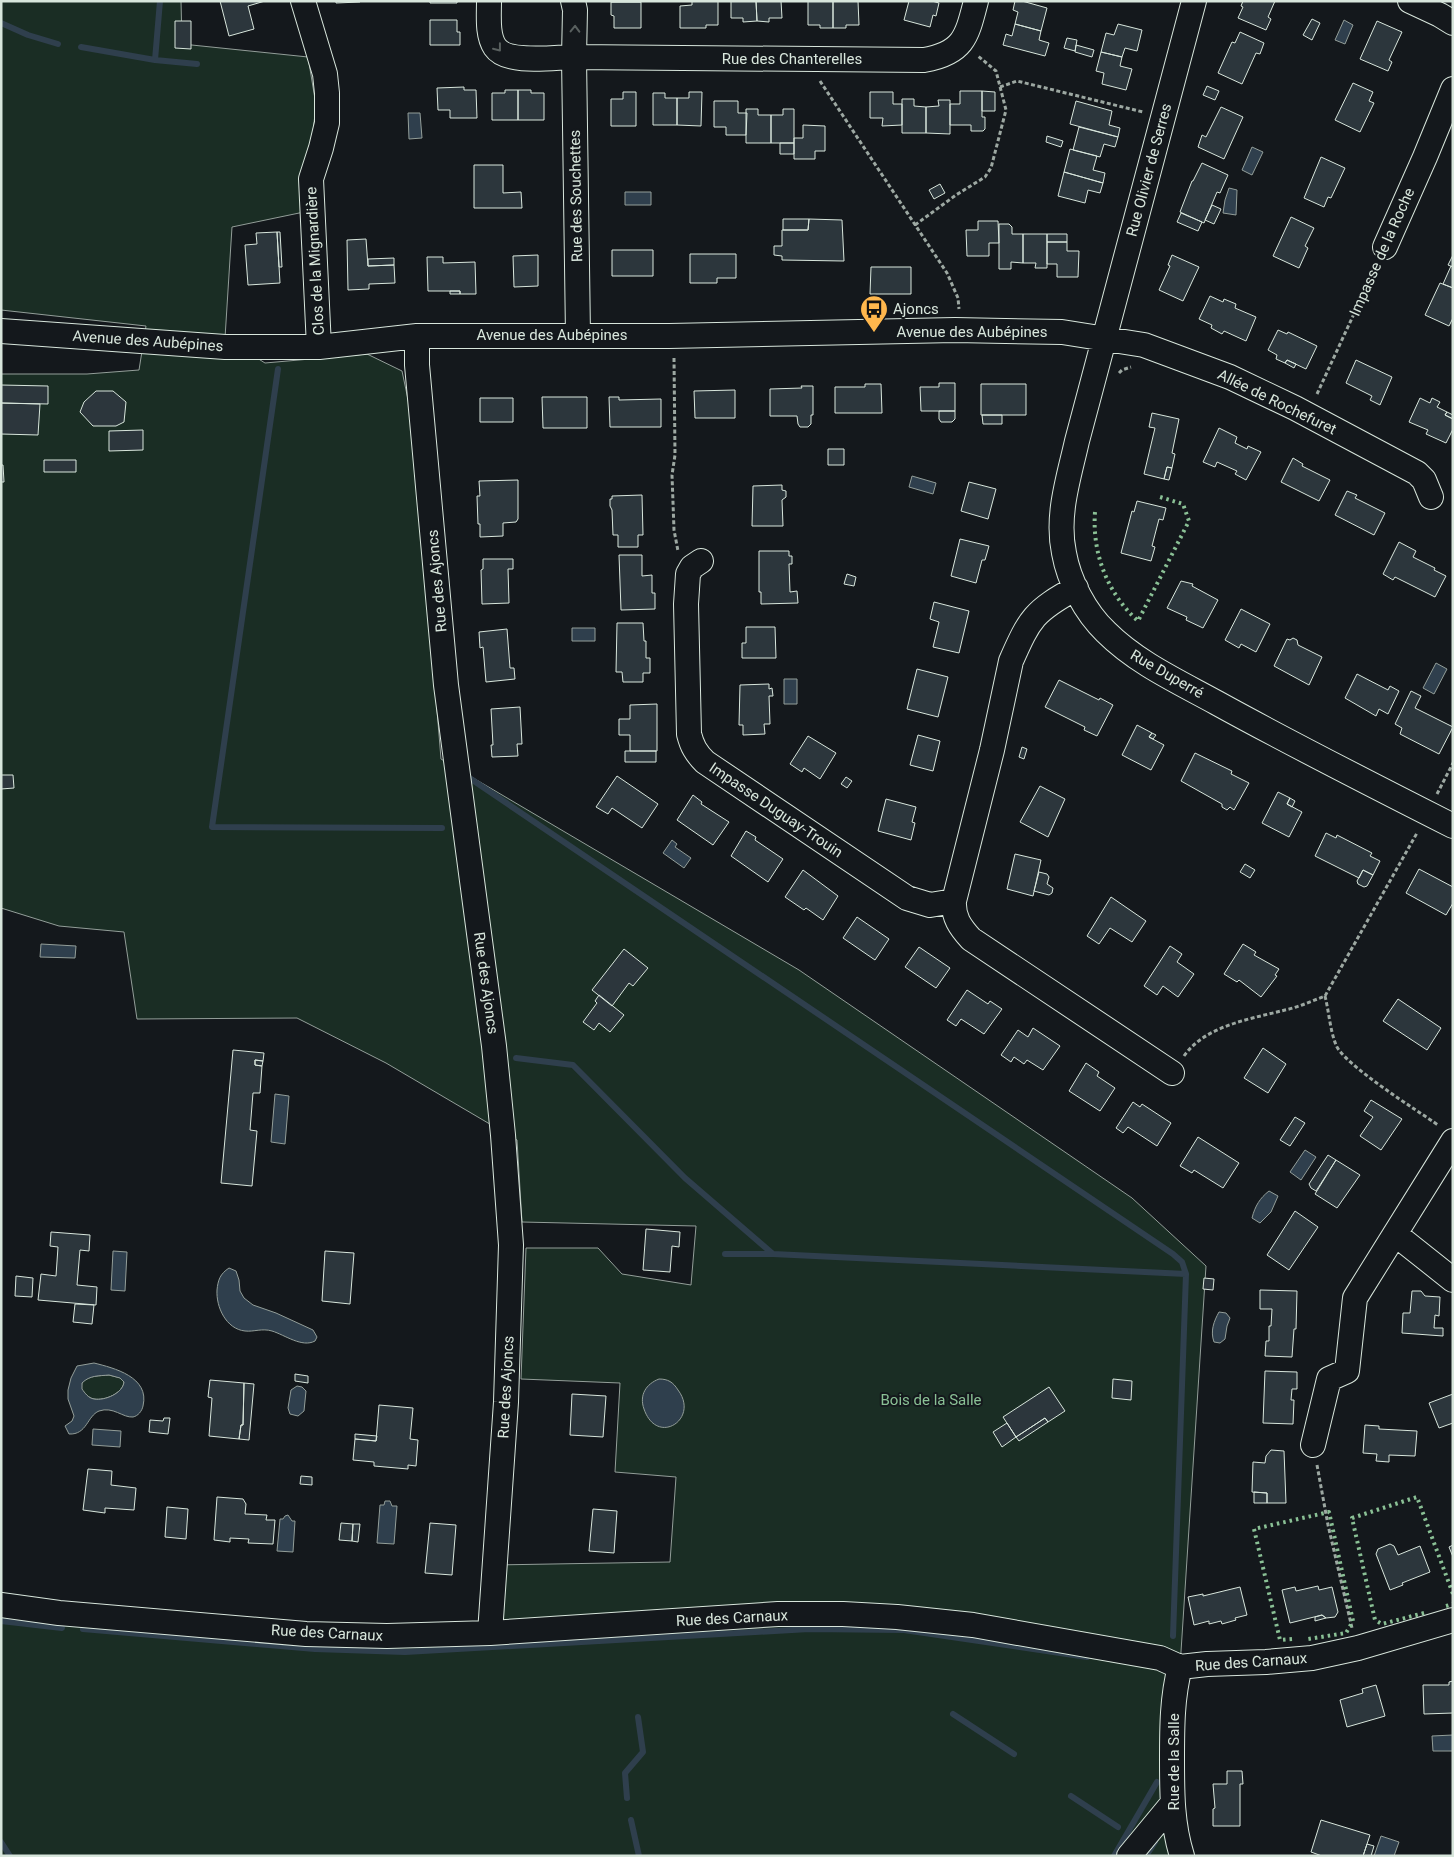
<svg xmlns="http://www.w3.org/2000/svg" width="1454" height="1857" font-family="Roboto,sans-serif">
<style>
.green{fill:#1a2d24;stroke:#939e99}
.water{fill:#2f3f4d;stroke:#939e99;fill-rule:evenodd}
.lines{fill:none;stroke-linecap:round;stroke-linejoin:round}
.stream{stroke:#2f3f4d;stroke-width:6}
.building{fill:#2c363c;stroke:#d8e6dc}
.minor-casing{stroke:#d8e6dc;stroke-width:26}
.path{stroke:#9da8a2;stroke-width:3;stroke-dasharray:4 2.5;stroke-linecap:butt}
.minor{stroke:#14181c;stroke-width:24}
.hedge{stroke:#8ac095;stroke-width:4;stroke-dasharray:2.5 4;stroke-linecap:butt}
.oneway{stroke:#59605f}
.labels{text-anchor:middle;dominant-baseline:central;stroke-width:4;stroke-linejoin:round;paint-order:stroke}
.street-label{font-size:15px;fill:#d8e6dc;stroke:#14181c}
.poi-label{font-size:15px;fill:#d8e6dc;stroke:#14181c;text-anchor:start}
.park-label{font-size:15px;fill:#8ac095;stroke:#14181c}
</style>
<rect width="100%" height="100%" fill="#14181c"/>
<path class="green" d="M1,1h180l1,43 126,13 8,48 -12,107 -72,15 -7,111 40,25 102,-9 35,17 12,57 27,331 358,211 333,228 74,68 -26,401 2,189h-1181v-251l489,28 4,-68 176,-3 6,-85 -61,-5 5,-89 -99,-4 5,-131h72l24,26 69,11 5,-59 -174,-4 -5,-82 -131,-77 -89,-45 -160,1 -13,-87 -65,-6 -58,-18v-534h86l52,-4 7,-44 -145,-16z
M109,1375l12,3 3,4c-1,11 -19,19 -30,17 -6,-1 -9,-6 -13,-10l1,-7c8,-7 17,-6 27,-7z"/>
<path class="water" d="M1344,20l9,5 -8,19 -10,-4z
M408,113h12l2,25 -13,1z
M1252,147l11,5 -11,23 -10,-5z
M1229,188l8,2 -1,25 -13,-2 2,-13z
M625,192h26v13h-26z
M912,476l24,7 -3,11 -24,-7z
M572,628h23v13h-23z
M1436,663l11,6 -13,25 -11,-6z
M784,679h13v25h-13z
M672,840l5,4 -2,3 16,11 -7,10 -21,-15z
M41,944l35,2 -1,12 -35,-1z
M275,1094l14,2 -4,48 -14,-2z
M1305,1150l11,7 -15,23 -11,-8z
M1269,1191l9,5 -7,16 -11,11 -8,-5c3,-12 8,-20 17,-27z
M113,1251l14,1 -2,39 -14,-1z
M229,1268l7,3 3,9 1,11 4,7 9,7 23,8 37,17 4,7 -2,4c-13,7 -30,-6 -43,-10 -10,-3 -18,1 -27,0 -19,-2 -29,-24 -28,-41 1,-10 3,-16 12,-22z
M1219,1312l7,1 4,5 -3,8 -2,13 -5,4 -6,-1c-4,-11 0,-21 5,-30z
M94,1363c20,5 56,14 49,43 -1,5 -5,10 -10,11 -10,1 -20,-11 -34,-6 -12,5 -12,24 -30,23l-4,-8 7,-5 2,-5 -6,-17v-9l3,-12 6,-12zM109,1375l11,3 4,4c-1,11 -19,19 -30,17 -6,-1 -9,-6 -12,-10v-6c8,-8 17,-7 27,-8z
M659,1379c9,0 14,3 19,11 22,29 -21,57 -34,19 -5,-14 2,-25 15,-30z
M297,1386l5,1 4,4 -2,20 -6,5 -8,-2 -2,-6 3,-18z
M93,1429l28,2 -1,16 -28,-2z
M385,1501h5l2,5h5l-3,38 -17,-1 3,-38h4z
M288,1515l4,6h3l-2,31 -16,-1 3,-32h3l2,-3z
M1453,1735v16h-20l-1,-15z
M1381,1836l18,6 -5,14h-20z"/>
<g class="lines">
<path class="stream" d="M160,1l-5,59 42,4
M1,23l27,12 30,9
M81,47l74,13
M278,369l-66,458 230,1
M468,777l705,477 9,8 4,12 -13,362
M516,1058l57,7 112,113 88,76 413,20
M725,1254h48
M1,1621l61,7
M83,1629l232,20 90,3 404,-23 95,1 183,27
M953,1714l61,40
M1071,1796l47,31
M627,1798l-2,-25 18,-21 -5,-35
M631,1820l8,36
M1,1842l9,14
M1114,1856l43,-74
M1146,1856l9,-14"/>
</g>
<path class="building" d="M220,1h45l-17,5 6,23 -25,7z
M336,1h24v1l-24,1z
M430,1h27v2h-27z
M611,1h30v1h-30z
M692,1h26v24h-12v3h-26v-22l12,-1z
M731,1h25l1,20 -14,1v-4h-12z
M756,1h25l1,17h-13v4l-12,-1z
M808,1h25v27h-13v-3h-12z
M833,1h25l1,24h-13v3h-13z
M909,1h23l7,2 -3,13 -3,-1 -3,12 -26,-7z
M1015,1h7l25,7 -6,23 -26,-7 3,-12 -5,-2z
M1243,1h32l-7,16 3,2 -5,11 -28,-12 5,-11 -2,-1z
M611,2h30v26h-27v-12l-3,-1z
M1312,19l8,4 -8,17 -9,-5z
M430,20h27v12h3v13h-30z
M175,21h16v28l-16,-1z
M1377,21l25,11 -13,28 3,2 -4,9 -28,-12z
M1015,24l26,7 -2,9 10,3 -4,13 -42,-11 3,-11 6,2z
M1118,24l24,6 -5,21 -12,-3 -3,9 -21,-5 5,-19 8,2z
M1240,32l24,11 -4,11 -4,-1 -14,31 -24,-11 14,-31 3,1z
M1067,38l10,2 -2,11 -11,-3z
M1076,45l18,5 -2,7 -17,-5z
M1101,52l21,5 -2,9 12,3 -6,21 -24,-6 2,-11 -8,-2z
M1353,83l20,9 -4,9 5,2 -14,29 -25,-12z
M1207,86l12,5 -4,9 -12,-5z
M464,87v3h12l1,28h-27v-8h-12l-1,-22z
M505,90h13v30h-26v-27h13z
M518,90h13v3h13v27h-26z
M960,91h22v26h3v12l-2,2h-12v-6h-21v-21h10z
M982,91l13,1v19h-13z
M623,92h13v34h-25v-27h12z
M689,92h13l-1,34 -24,-1v-27h12z
M870,92h23v12h9v21l-20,1 1,-8h-13z
M653,93h12v5h12v27h-24z
M902,99h12v7l12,1v26h-24z
M938,100h12v34l-24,-1v-26l13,-1z
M714,101h24v12h9l-1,22h-20v-8h-12z
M1076,101l36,10 -3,14 11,3 -2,9 -48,-13z
M1221,107l22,10 -19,42 -26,-12 4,-12 4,2z
M746,109h12v6h13v28h-25z
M783,109h11v34h-23v-28h12z
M803,125l22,1v25h-10v8h-21v-21h9z
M1079,127l39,10 -3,10 -11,-3 -4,13 -27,-7z
M1047,136l16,5 -2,6 -15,-5z
M780,143h14v11h-14z
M1070,149l27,7 -4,14 12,3 -2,10 -39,-11z
M1321,157l24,11 -14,30 -3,-1 -4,10 -20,-9z
M1202,163l26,12 -8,18 -3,-1 -13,31 -24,-11 12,-31h1z
M474,165h29v28l18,-1 1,16h-48z
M1064,172l39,11 -3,10 -12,-3 -3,13 -27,-7z
M940,184l5,9 -11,6 -5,-9z
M1212,205l9,4 -7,15 -9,-4z
M1181,213l21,9 -4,9 -21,-9z
M1291,217l23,11 -9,18 3,2 -9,20 -26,-12z
M783,219h26l-1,11h-25z
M809,219l33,1 2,41 -62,-1v-4l-8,-1v-9h8v-16h26z
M978,221h20l1,22h-10v13h-22l-1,-26h12z
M999,224h10l3,3v7h11v29l-12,-1v7h-12z
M277,232l3,51 -32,2 -3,-40 12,-1 -1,-11z
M277,232h3l2,35h-3z
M1023,234h24v34h-12l1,-5h-13z
M1047,234h20v8h-20z
M366,239l2,27 26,-1 1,18 -26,1v5l-21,1 -1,-50z
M1047,242h20v9h12l-1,26h-21v-13h-10z
M612,250h41v26h-41z
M690,254h46v24h-19v5h-27z
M538,255v31l-24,1 -1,-31z
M1172,255l27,12 -16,34 -24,-11 11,-24 -2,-1z
M1453,255v12l-5,-2z
M427,257h16v6l32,-1 1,32h-16v-3h-32z
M394,258v7l-26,1v-7z
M1451,266l2,1v21l-10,-4z
M871,267h40v27h-41z
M1440,283l13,5v30l-4,8 -24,-11z
M450,291h10v3h-10z
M1210,296l13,6 1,-3 12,5 -1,4 21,9 -10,24 -22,-10 -2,3 -11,-6 1,-3 -13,-6z
M1278,330l9,4 1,-2 29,14 -11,23 -19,-9 -2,3 -9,-4 1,-4 -9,-5z
M1287,360l9,4 -2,4 -9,-5z
M1356,360l36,17 -12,28 -10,-5 2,-4 -26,-13z
M939,383h16v28h-34l-1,-24h19z
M865,384h16l1,29h-47v-26h30z
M981,384h45v31h-45z
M1,385l47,1v18l-47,-1z
M801,386h12v29h-2v9l-3,3h-8l-2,-3 -1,-8h-27v-27l32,-1z
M735,390v28h-40l-1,-27z
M96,391h17l13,11 -2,20 -8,4h-23l-13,-14 4,-10z
M542,397h45v31h-44z
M609,397h10v3l42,-1v28h-51z
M480,398h33v24h-33z
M1420,398l10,5 2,-5 8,4 -3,5 10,5 -2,3 8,4v10l-7,14 -20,-9 2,-4 -19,-8z
M1,403l39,1 -2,31 -37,-1z
M939,411h16v8l-3,3h-11l-2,-3z
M1447,412l6,3v4l-8,-4z
M1152,413l27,6 -7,34 3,1 -3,14 -5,-1 -3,12 -20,-5 11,-46 -6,-1z
M982,415h20v9h-19z
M1219,428l18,9 -2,6 12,6 1,-3 13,6 -15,28 -11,-6 2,-3 -20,-9 -2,5 -12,-5z
M143,430v20l-34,1v-20z
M828,449h16v16h-16z
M1293,458l10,6 -1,2 28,14 -11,21 -38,-19z
M44,460h32v12h-32z
M1,465h2l1,17h-3z
M1167,467l5,1 -3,12 -5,-1z
M518,480v39l-2,3 -13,1v13l-23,1v-13h-2l-1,-28h3l-1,-15z
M969,482l27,7 -8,30 -27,-8z
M782,485v5l4,1v6l-4,3 1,26h-31l1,-40z
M1347,491l10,4 -2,3 30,15 -11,22 -39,-20z
M642,495l1,40h-5v12h-20v-12h-5l-1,-25 -2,-4v-7h2v-3z
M1137,501l29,7 -3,12 -4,-1 -7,27 3,1 -4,14 -30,-8 11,-42 2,1z
M960,539l29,7 -4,14h-3l-6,23 -25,-7z
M1399,542l17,9 -3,6 22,11 -1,2 12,6 -11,21 -40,-20 -2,3 -10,-6z
M759,551h30v5h3v8h-3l1,28 7,-1 1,12 -37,1v-12h-2z
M619,555h23v21l10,-1v18h3v16l-34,1z
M483,559h30v10h-5l1,34 -27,1 -1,-34 2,-1z
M847,574l9,3 -2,9 -10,-2z
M1181,581l12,3 -1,2 26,14 -15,28 -17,-8 1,-3 -20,-9z
M934,602l35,9 -10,42 -26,-6 6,-25 -9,-3z
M1241,609l29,15 -14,28 -15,-8 -2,4 -14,-8z
M617,623h26l1,18h2v17h4v15h-7v9h-20l-1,-10h-6z
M746,627h29l1,31h-34v-15h4z
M507,629l3,39h4l1,11 -29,3 -3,-35 -3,1 -1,-16z
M1293,638l4,2 1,5 24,12 -13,28 -35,-19 13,-27 3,1z
M917,669l31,8 -10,40 -31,-8z
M1357,674l31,16 2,-4 9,5 -11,23 -9,-5 -3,7 -31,-18z
M1059,680l40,20 1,-2 13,7 -16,31 -13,-6 1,-3 -40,-20z
M769,684v5l3,-1 1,8h-4l1,28h-6l1,10 -22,1v-10h-4l1,-40z
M1411,691l10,5 -6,12 38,19 -14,27 -39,-20 2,-6 -7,-4z
M657,704v47h-27v-16h-11v-16h11v-14z
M520,707l2,37h-5l1,12 -26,1 -1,-12h2l-2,-36z
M1137,725l15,8 -3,4 15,8 -13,25 -29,-15z
M1152,733l4,2 -3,4 -4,-2z
M918,735l22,6 -7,30 -23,-6z
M808,736l28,17 -16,26 -16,-11 -2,4 -12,-8z
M1022,747l5,2 -3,10 -5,-2z
M625,751h31v11h-31z
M1195,753l37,18 -1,3 18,9 -15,27 -4,-3 -3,3 -5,-3v-3l-41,-23z
M1,775h12l1,13 -13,1z
M617,776l41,28 -16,24 -30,-20 -4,6 -12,-7z
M846,777l6,4 -5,7 -6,-4z
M1040,786l25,13 -17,38 -28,-15z
M1278,792l12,6 -3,6 15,8 -13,25 -27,-14z
M693,795l9,7 -1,2 28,18 -16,23 -36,-25z
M1290,798l5,3 -3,6 -5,-3z
M886,799l30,8 -4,15 3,1 -4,17 -33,-9z
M746,831l10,6 -1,3 28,19 -15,23 -37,-26z
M1326,833l10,5 1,-3 35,18 -2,3 10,5 -7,14 -10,-5 -4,8 -44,-22z
M1015,854l26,6 -8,36 -26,-7z
M1245,864l10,6 -5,8 -10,-6z
M1419,869l34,18v16l-7,12 -40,-22z
M803,870l35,26 -15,24 -17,-12 -2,2 -19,-13z
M1363,870l10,5 -6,11 -3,1 -6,-3 -1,-3z
M1039,872l8,2 2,3 -2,7 6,4 -1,5 -3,2 -15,-4z
M1111,897l35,24 -14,21 -22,-14 -11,16 -12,-8z
M857,917l32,22 -14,21 -32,-22z
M1243,944l13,8 -2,3 25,14 -4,6 2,1 -16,21 -22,-17 -2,2 -13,-8z
M1170,946l12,8 -5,8 17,12 -16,23 -15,-11 -6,9 -13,-9z
M919,947l31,21 -14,20 -31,-21z
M624,949l24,19 -15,18 -4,-3 -17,23 -20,-16z
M967,990l21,14 2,-3 12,8 -18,25 -23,-15 -5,7 -9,-6z
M599,995l25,20 -14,17 -11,-9 -5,7 -11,-8 14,-19 -2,-2z
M1398,999l43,29 -14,22 -44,-29z
M1033,1028l27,18 -17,24 -16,-10 -3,4 -10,-7 -3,5 -10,-7 17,-25 10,7z
M1263,1048l23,16 -18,29 -24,-15z
M233,1050l31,3 -1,8 -8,-1v5l7,1 -2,27h-7l-3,37 7,1 -5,55 -31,-3z
M255,1060l8,1 -1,5 -7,-1z
M1086,1063l13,9 -2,4 18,12 -15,23 -31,-20z
M1371,1100l31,19 -21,31 -21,-14 13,-19 -9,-6z
M1133,1102l7,5 2,-3 29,19 -14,23 -29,-19 -5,6 -7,-5z
M1295,1117l10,6 -15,23 -10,-6z
M1198,1137l41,26 -16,25 -29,-18 -2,3 -12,-7z
M1328,1155l8,5 -20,31 -5,-3 -2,-4z
M1336,1160l24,15 -23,33 -22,-14z
M1295,1211l23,16 -29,43 -22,-15z
M646,1229l34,3 -1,15 -7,-1 -2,26 -27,-2z
M51,1232l39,3 -1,16 -9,-1 -3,35 20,2 -1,18 -58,-5 3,-26 15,2 2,-29 -8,-1z
M325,1251l29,2 -4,51 -28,-3z
M16,1276l17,2 -1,19 -17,-1z
M1204,1278l10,1 -1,11 -10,-1z
M1260,1290l37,1 -1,38h-2l-2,28 -27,-1 1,-15h3v-15h2l1,-17h-12z
M1412,1291h9l4,5 15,1 -1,19 -4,-1 -1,13h9v8l-41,-3 1,-20h7z
M75,1304l19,1 -2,19 -19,-2z
M1265,1371l32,1v17h-5l-1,11h3l-1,24 -30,-1z
M295,1374l13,2v7l-13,-2z
M1113,1379l19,2 -1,19 -19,-2z
M210,1380l34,3 -1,42h-2l-2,14 -30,-3 3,-38 -4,-1z
M244,1383l10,1 -5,56 -10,-1 2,-14h2z
M1049,1387l16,24 -17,11 -3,-4 -29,19 -13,-20z
M572,1394l34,2 -3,41 -33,-2z
M1453,1394v29l-14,5 -10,-25z
M379,1405l34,3 -3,31 8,1 -2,26 -8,-1v4l-34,-3v-4l-21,-2 2,-21 21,2z
M164,1418h6l-2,16 -19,-2 1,-12 13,1z
M1045,1418l3,4 -29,19 -3,-4z
M1007,1423l9,14 -14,10 -9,-15z
M1365,1425l14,1v3l38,2 -2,25 -26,-1v7l-13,-1 1,-7 -14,-1z
M355,1434l22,2 -1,5 -21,-2z
M1271,1450l13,1 2,52h-19v-10l-15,-1 1,-30 12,1 1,-7z
M88,1469l24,2 -1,14 25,3 -2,22 -29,-2v5l-22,-3z
M301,1476l11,1v8l-12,-1z
M1254,1492l13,1v10h-13z
M217,1497l26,2 3,5 -1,10 22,1 -1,5h9l-2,24 -25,-1 1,-4 -19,-1v4l-16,-2z
M167,1507l21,2 -2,30 -21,-2z
M593,1509l24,2 -3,42 -25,-2z
M341,1523l12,1 -1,17 -13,-1z
M430,1523l26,2 -4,50 -27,-2z
M353,1524h7l-2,18 -6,-1z
M1390,1544l4,2 4,9 22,-9 10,26 -28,11 1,2 -13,5 -14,-36 2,-5z
M1453,1545v12l-4,-10z
M1318,1586l1,4 13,-3 6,25 -3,5 -9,1 -4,-3 -32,8 -8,-33 13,-3 1,4z
M1240,1587l7,28 -12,3 1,2 -14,4 -1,-3 -12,3v-3l-15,4 -6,-28 15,-3v2z
M1322,1615l4,3 -11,3v-4z
M1453,1681v32l-29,1 -1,-29h26v-3z
M1376,1685l9,31 -38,11 -7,-27 23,-7 -1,-4z
M1227,1771h15l1,13h-3v42h-27v-17l2,-1 -2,-24h14z
M1321,1820l49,15 -7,21h-41l-11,-4z
M1367,1844l7,2 -3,10h-8z"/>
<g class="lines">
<g class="minor-casing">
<path id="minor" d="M303,1l22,73 2,19v30l-6,25 -10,31 8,168
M489,1c0,15 -2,34 6,46 12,18 60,10 79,10l350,3c40,-7 43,-24 52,-59
M573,1l2,9 -1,47 4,278
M1194,1l-117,440c-8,36 -21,74 -13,112 5,28 21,59 42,79 31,31 73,50 111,71 78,43 157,83 236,123
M1410,1l30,14 13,8
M1385,247l40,-90 28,-68
M1,331l224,16h94l98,-11h252l286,-6 107,2 82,13 86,32 65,31 122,65 7,7 7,17
M417,336v29l29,320 48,361 9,89 8,110 -5,157 -16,231
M701,561l-9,6 -4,7 -2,30 3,130c3,12 7,19 16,28l202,136 23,7 24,-4 38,-151 19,-89c19,-43 23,-50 65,-73
M954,901c-1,16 6,26 17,38l201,134
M1395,1234l58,46
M1313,1445l16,-66 18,-8 8,-73 98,-157
M1,1605l58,8 247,21 81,2 103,-3 288,-19h65l54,3 76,8 187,33 20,9 27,-3 59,-2 46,-4 46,-10 95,-28
M1180,1667c-8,30 -8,61 -8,93 0,33 0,64 10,96
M1129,1856l43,-52"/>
</g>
<path class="path" d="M820,81l127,192 11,25 1,11
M1000,87l17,-6 126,31
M915,225l41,-30 29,-18 6,-9 15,-58 -10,-39 -18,-15
M674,358l1,97 -3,20 2,55 4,21
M1119,373l3,-3 9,-3
M1317,394l59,-128
M1437,794l16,-31
M1325,996c4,16 5,34 11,49 7,19 82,66 102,80
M1184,1056c22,-31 67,-37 101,-46 14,-3 27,-9 40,-14l92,-163
M1317,1465l11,60 24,103"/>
<use href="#minor" class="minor"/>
<path class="hedge" d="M1095,512c-3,41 12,81 43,109l51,-100 -6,-17 -23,-7
M1446,1606l7,-2
M1424,1613l-42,11 -7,-4 -23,-102 65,-21 36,97
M1292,1639l-12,1 -26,-111 75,-17 24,109 -7,12 -38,6"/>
</g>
<defs><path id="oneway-chevron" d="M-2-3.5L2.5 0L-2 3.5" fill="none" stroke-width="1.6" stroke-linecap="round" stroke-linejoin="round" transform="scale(1.25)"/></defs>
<g class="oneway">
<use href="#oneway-chevron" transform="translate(575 29) rotate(-89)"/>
<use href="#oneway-chevron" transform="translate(498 48) rotate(52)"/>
</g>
<defs>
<g id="bus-pin" transform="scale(1.4375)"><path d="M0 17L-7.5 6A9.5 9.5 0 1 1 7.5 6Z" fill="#ffb74d" stroke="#14181c"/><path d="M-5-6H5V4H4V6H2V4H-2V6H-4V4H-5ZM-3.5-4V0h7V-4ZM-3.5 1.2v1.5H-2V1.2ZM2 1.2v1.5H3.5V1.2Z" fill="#111"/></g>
</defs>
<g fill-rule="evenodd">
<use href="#bus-pin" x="874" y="309"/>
</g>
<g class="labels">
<g class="street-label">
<text x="792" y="59">Rue des Chanterelles</text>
<text transform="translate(1149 170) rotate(-75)">Rue Olivier de Serres</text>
<text transform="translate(576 196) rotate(-91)">Rue des Souchettes</text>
<text transform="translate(1382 252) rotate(-66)">Impasse de la Roche</text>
<text transform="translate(315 261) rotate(-93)">Clos de la Mignardière</text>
<text x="972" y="332">Avenue des Aubépines</text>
<text x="552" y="335">Avenue des Aubépines</text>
<text transform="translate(148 341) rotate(4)">Avenue des Aubépines</text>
<text transform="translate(1277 402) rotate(26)">Allée de Rochefuret</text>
<text transform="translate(437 581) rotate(-95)">Rue des Ajoncs</text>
<text transform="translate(1167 674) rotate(30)">Rue Duperré</text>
<text transform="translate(776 810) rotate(34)">Impasse Duguay-Trouin</text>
<text transform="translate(486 983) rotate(82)">Rue des Ajoncs</text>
<text transform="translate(506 1387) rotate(-87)">Rue des Ajoncs</text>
<text transform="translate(732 1618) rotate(-3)">Rue des Carnaux</text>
<text transform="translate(327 1633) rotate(3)">Rue des Carnaux</text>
<text transform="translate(1251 1662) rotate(-4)">Rue des Carnaux</text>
<text transform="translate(1174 1762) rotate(-90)">Rue de la Salle</text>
</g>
<g class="poi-label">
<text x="893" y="309">Ajoncs</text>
</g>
<g class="park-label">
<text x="931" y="1400">Bois de la Salle</text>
</g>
</g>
<rect width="1454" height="1857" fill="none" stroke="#d8e6dc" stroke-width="5"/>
</svg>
